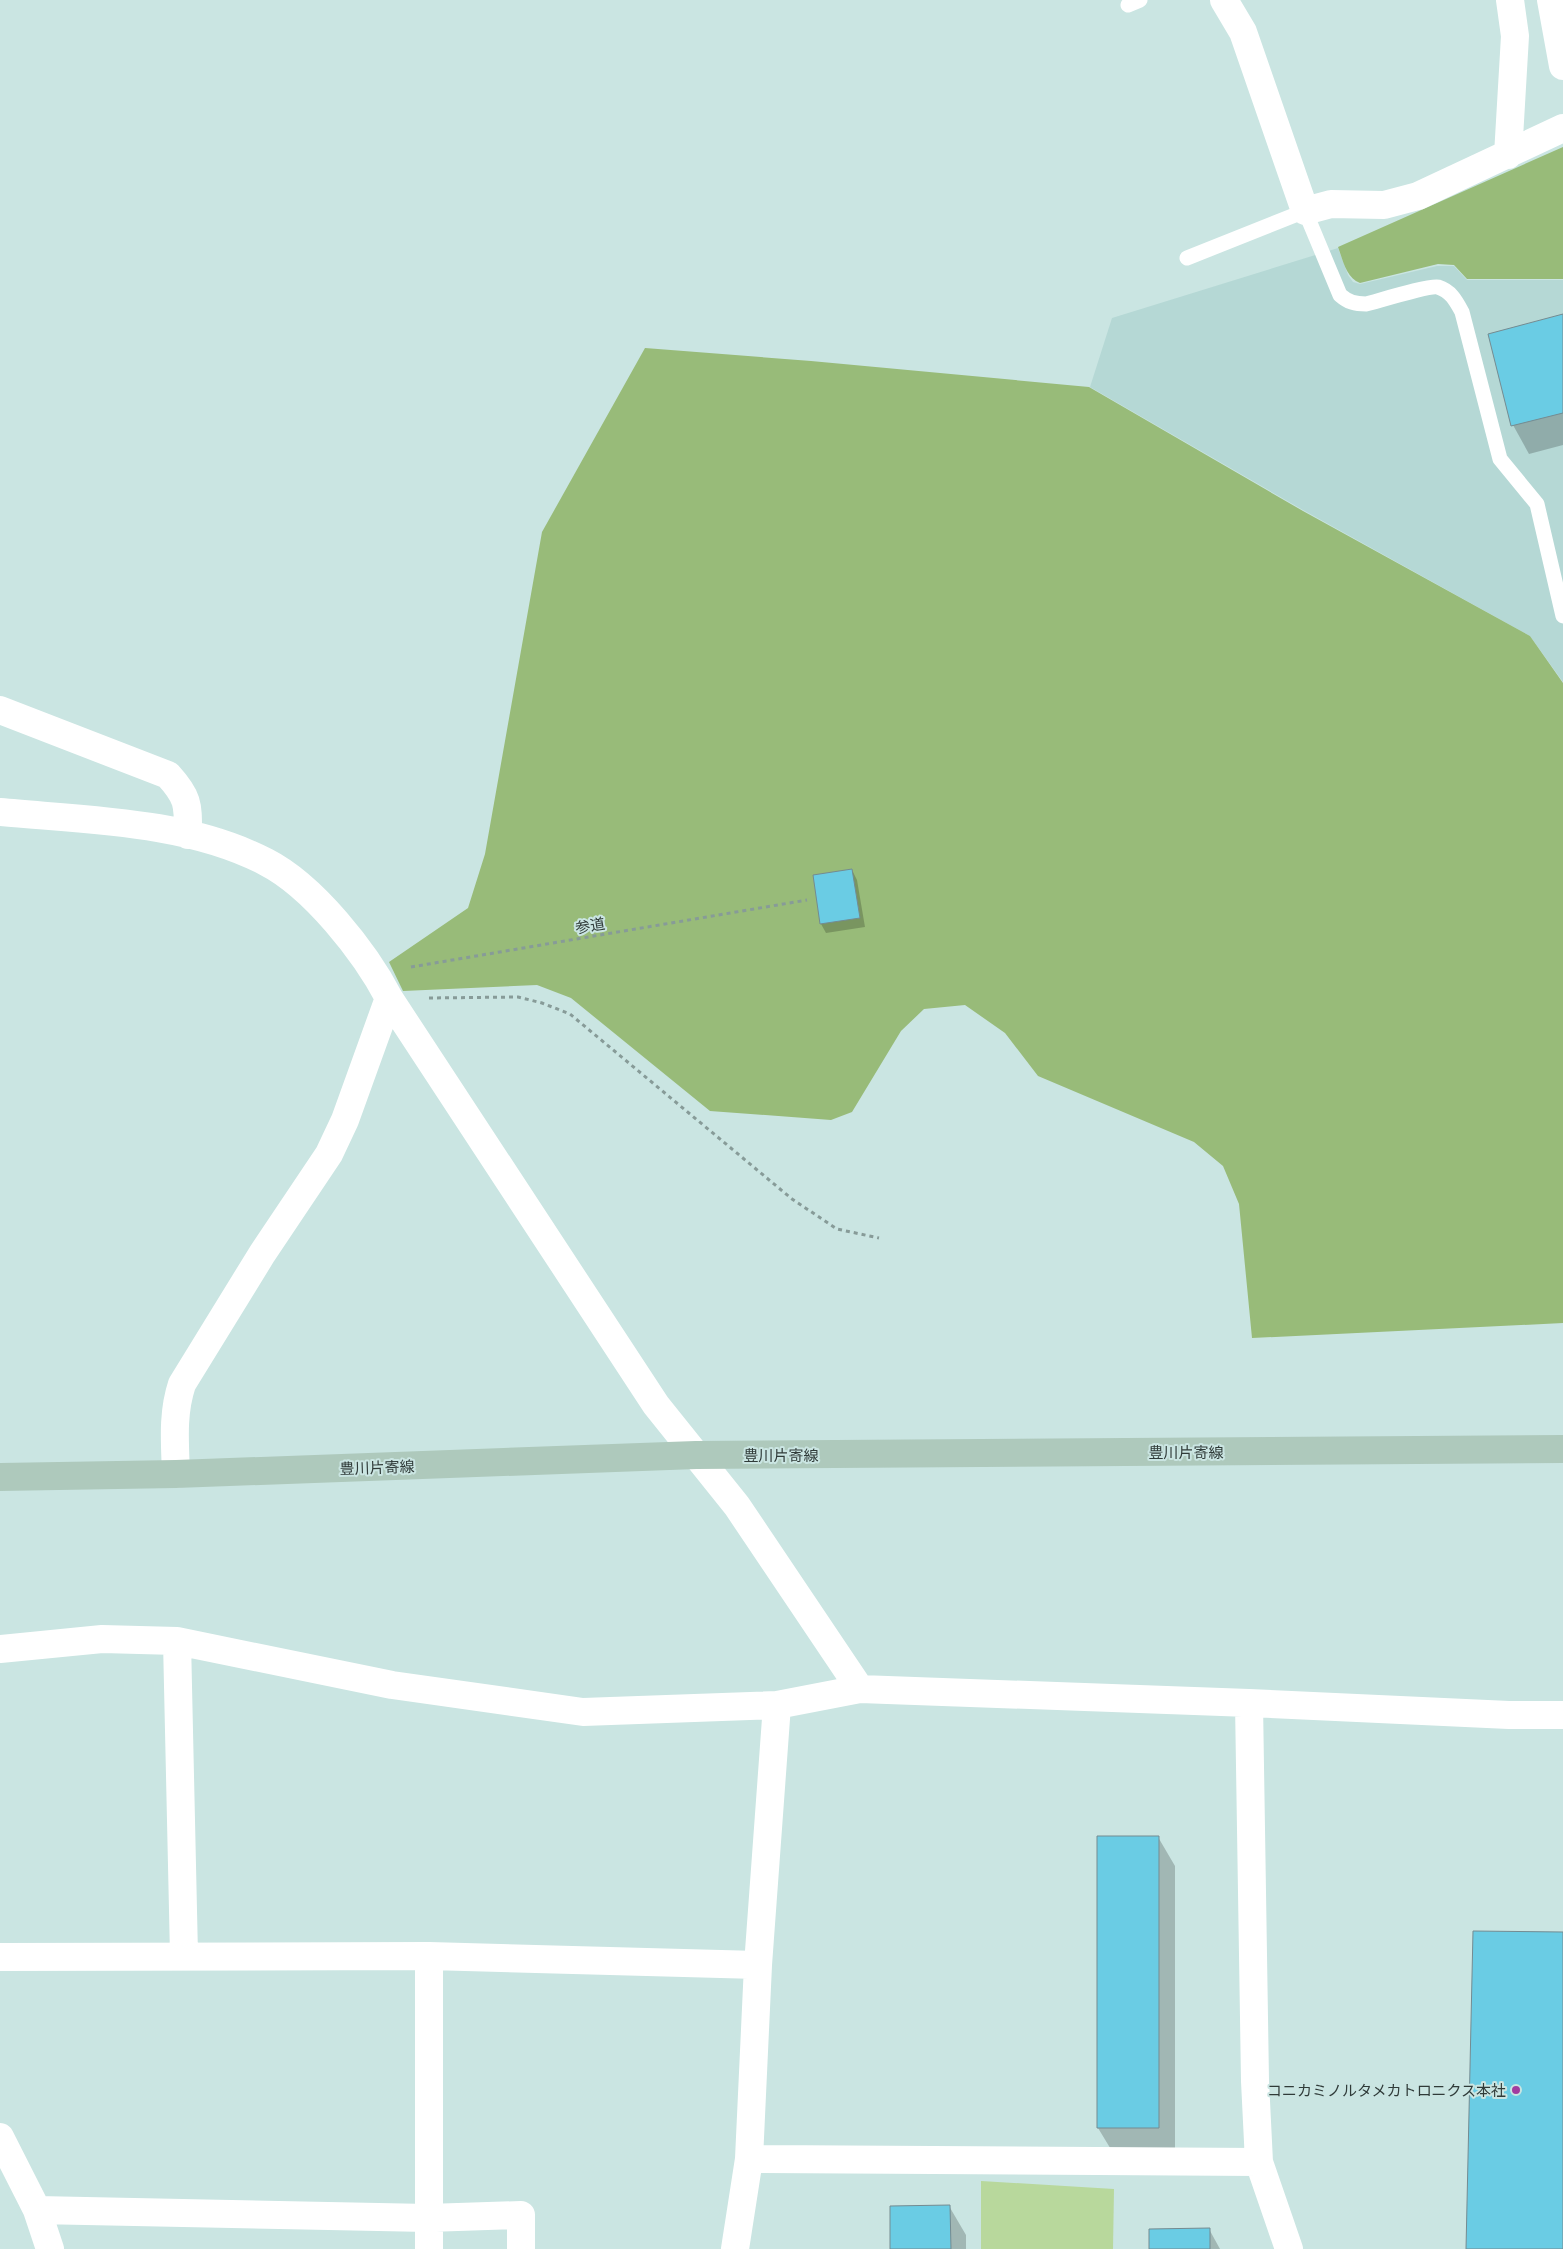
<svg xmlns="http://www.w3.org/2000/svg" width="1563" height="2249" font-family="Commissioner,'Noto Sans JP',sans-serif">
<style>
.built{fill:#b5d8d5}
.green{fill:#b8d89c}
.forest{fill:#98bb79}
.shadow{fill:#0003}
.building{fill:#6acce4;stroke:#748b91}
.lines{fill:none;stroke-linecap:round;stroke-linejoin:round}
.path{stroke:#879b98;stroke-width:3;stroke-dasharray:4 4;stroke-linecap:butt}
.lane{stroke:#fff;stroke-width:15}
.street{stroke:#fff;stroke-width:28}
.secondary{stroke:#aec9bc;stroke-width:28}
.poi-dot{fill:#a23ca0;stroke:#cae5e2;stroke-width:2}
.labels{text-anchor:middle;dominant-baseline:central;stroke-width:4;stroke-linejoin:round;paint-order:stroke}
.street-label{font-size:15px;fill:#303b39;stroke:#cae5e2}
.poi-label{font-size:15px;fill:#303b39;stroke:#cae5e2;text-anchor:end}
</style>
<rect width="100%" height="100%" fill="#cae5e2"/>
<path class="built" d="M1338,248l10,27 5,7 7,2 77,-18h17l13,14h96v402l-33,-46 -227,-126 -213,-123 22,-69z"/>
<path class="green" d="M981,2181l133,8 -1,60h-132z"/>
<path class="forest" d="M1563,147v132h-96l-13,-14 -16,-1 -78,19c-14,-5 -17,-23 -22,-36z
M645,348l166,13 278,26 214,124 227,125 33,47v640l-311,15 -13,-134 -16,-38 -29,-24 -156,-66 -33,-43 -40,-28 -41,4 -23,22 -49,81 -21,8 -121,-9 -139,-113 -34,-13 -134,6 -14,-29 79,-54 17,-54 57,-322z"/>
<path class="shadow" d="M1563,315v130l-34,9 -16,-29z
M852,870l5,10 8,47 -39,6 -5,-9 -7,-48z
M1158,1837l17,29v290h-60l-17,-28z
M949,2206l17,29v14h-74z
M1209,2229l11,20h-70z"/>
<path class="building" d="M1563,314v99l-52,13 -23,-92z
M852,869l8,49 -40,6 -7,-49z
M1097,1836h62v292h-62z
M1473,1931l90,1v317h-97z
M950,2205l1,44h-61v-43z
M1210,2228v21h-61v-20z"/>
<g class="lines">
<path class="path" d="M411,967l396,-67
M429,998l89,-1 24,6 28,11 222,185 45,30 42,9"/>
<path class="lane" d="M1128,5l12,-5
M1187,258l118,-47 35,84c8,7 15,9 26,9 12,-3 64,-19 72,-17 13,4 18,14 24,25l38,147 37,45 26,112"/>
<path class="street" d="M1224,0l19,32 62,179 26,-7 53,1 34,-9 145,-68
M1551,0l12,66
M1508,155l7,-119 -5,-36
M0,710l168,65c21,23 20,30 20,60
M0,812c86,8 188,9 266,50 47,24 99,90 123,136l267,407 81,101 123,183
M176,1474c-1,-31 -4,-60 6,-90l80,-130 67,-100 16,-34 44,-122
M177,1641l7,314
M0,1649l102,-10 75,2 215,44 191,27 194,-7 83,-16 389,14 260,12h54
M1249,1703l6,378 4,81 30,87
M0,1957l429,-1 329,9
M0,2137l37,73 13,39
M749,2159l510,3
M37,2210l391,8 93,-3v34
M429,2249v-293
M735,2249l14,-90 9,-194 19,-260"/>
<path class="secondary" d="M0,1477l176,-3 520,-19 867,-6"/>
</g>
<circle class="poi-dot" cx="1516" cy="2090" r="5"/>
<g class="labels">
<g class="street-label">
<text transform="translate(590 925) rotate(-10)">参道</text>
<text x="1186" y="1452">豊川片寄線</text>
<text x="781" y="1455">豊川片寄線</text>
<text transform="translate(377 1467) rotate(-2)">豊川片寄線</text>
</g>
<g class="poi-label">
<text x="1506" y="2090">コニカミノルタメカトロニクス本社</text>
</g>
</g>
</svg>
